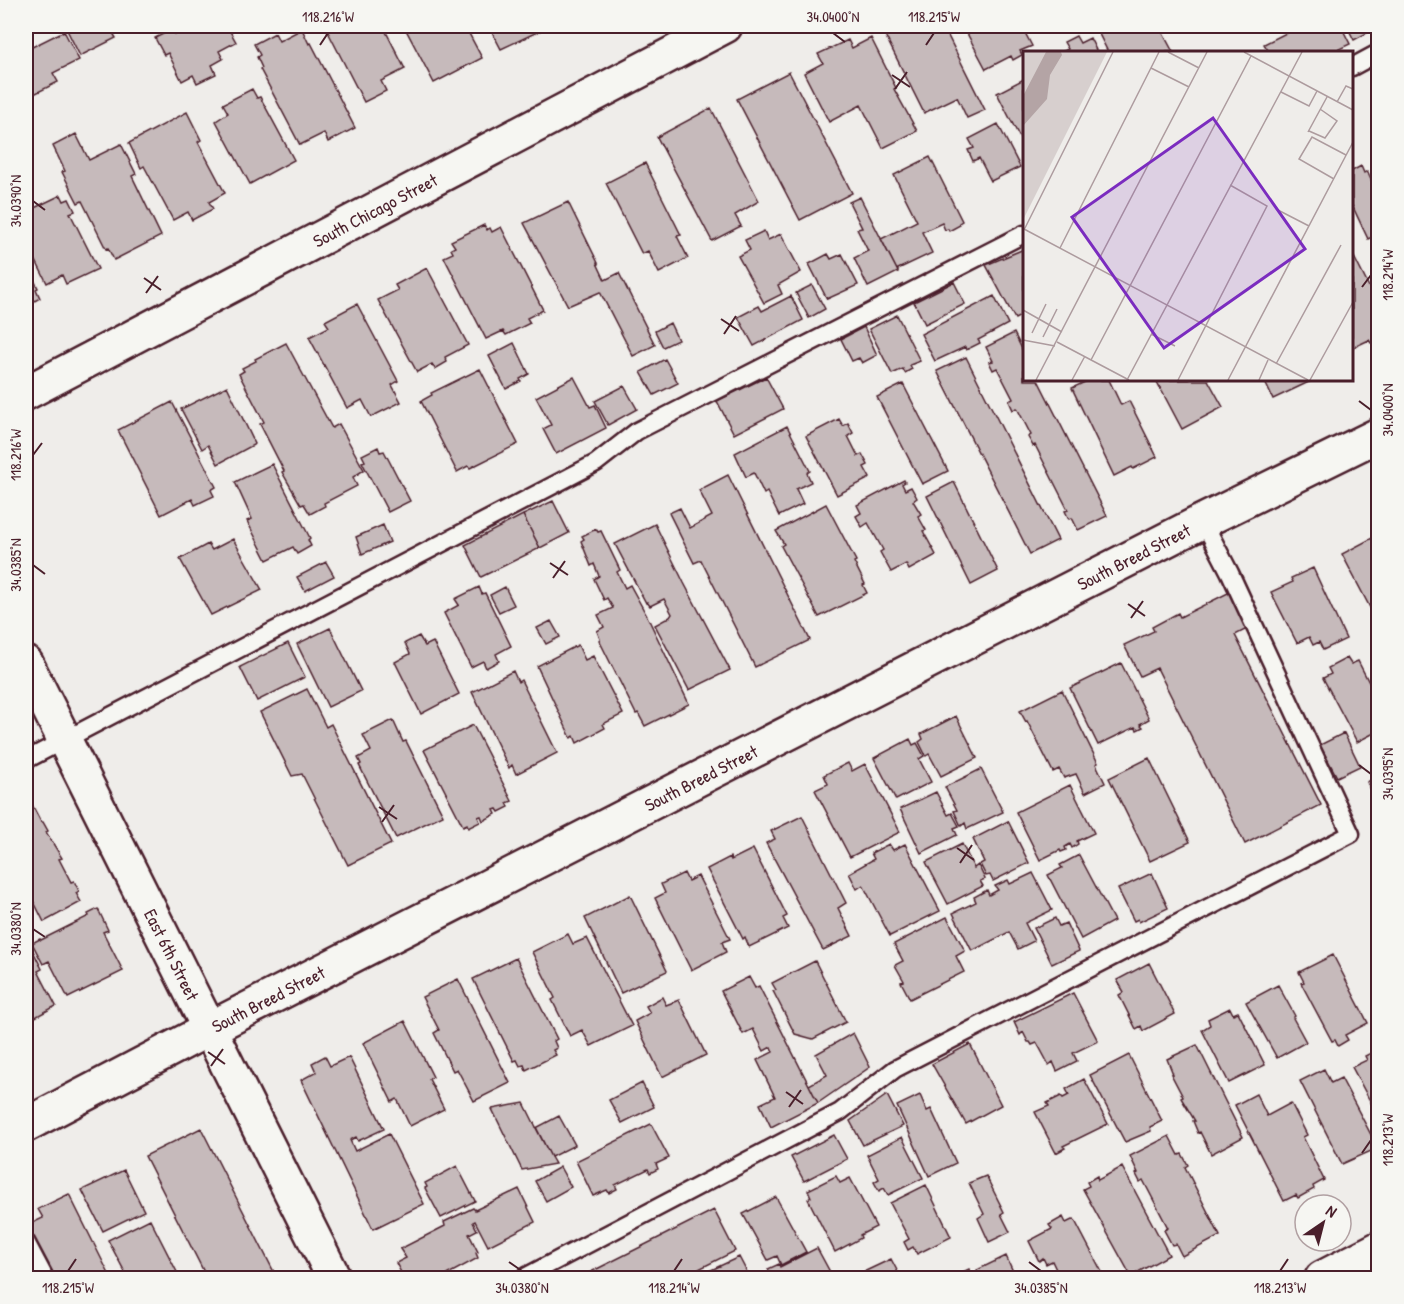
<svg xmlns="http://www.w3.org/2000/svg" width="1404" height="1304" font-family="'Patrick Hand',sans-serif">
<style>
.building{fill:#c6babb;stroke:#4a1f2b;stroke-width:1.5}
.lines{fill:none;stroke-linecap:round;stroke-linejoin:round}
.service-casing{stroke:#4a1f2b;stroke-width:21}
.minor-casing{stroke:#4a1f2b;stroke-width:38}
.tertiary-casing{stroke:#4a1f2b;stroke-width:38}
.primary-casing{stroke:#4a1f2b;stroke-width:38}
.service{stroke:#f6f6f2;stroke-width:16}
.minor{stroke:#f6f6f2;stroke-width:33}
.tertiary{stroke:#f6f6f2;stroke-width:33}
.primary{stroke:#f6f6f2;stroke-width:33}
.ticks{fill:none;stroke:#4a1f2b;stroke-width:2}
.labels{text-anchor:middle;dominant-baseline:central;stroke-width:6;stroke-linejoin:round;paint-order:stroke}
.street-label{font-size:18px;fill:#4a1f2b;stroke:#f6f6f2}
.inset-road{fill:none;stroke:#ad9b9e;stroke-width:1.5}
.view{fill:#7b2cbf;fill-opacity:0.15;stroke:#7b2cbf;stroke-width:3}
.inset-edge{fill:none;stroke:#4a1f2b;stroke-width:3}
.neatline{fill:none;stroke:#4a1f2b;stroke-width:2}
.ticks-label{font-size:15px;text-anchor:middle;fill:#4a1f2b}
</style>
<rect width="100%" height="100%" fill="#efedea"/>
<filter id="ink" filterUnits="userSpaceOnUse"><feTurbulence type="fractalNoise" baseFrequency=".0167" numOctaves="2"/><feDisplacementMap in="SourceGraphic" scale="12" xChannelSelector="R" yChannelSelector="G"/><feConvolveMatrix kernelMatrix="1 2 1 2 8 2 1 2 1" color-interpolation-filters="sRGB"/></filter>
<g filter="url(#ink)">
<path class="building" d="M65,26h44l7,12 -36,18z
M192,26h15l4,7 16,-7 9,16 -17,9 4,8 -11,6 4,9 -19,9 -4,-8 -11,6 -14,-28 -4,2 -9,-17 18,-9 2,5z
M337,26h46l22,43 -24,12 5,10 -22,11 -37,-72z
M404,26h61l17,32 -48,25z
M489,26h61l-49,23z
M899,26h44l42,84 -18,8 -10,-21 -33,16 -40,-80z
M958,26h66l-2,1 10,19 -12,5 2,4 -9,5 -2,-4 -25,13 -23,-43z
M1115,26h44l14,26h-65l-9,-18z
M1297,26h44l9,18 -17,8h-64l-5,-8 34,-17z
M1347,26h31v1l-24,13z
M302,29l7,15 2,-1 44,85 -27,14 -4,-9 -24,12 -40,-76 2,-1 -5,-11 3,-2 -6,-11 21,-11 4,8z
M64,31l15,29 -26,13 5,9 -32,16v-48z
M1076,36l4,7 10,-5 7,14h-35l6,-3 -4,-7z
M871,38l25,50 -2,1 23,42 -34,17 -22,-43 -32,17 -25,-49 19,-10 -5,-9 30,-14 4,8z
M789,72l63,121 -52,27 -63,-121z
M1024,79v67l-27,-53z
M252,89l5,9 3,-1 34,63 -44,24 -34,-63 12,-8 -5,-9z
M711,108l48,93 -24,14 6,11 -29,15 -55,-104z
M187,112l14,28 -3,2 27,51 -16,9 4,7 -21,11 -4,-8 -15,8 -29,-54 -3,2 -12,-25z
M998,124l22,43 -29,14 -12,-23 -6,3 -5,-11 6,-2 -5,-9z
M76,134l13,26 32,-16 15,30 -4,2 29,60 -47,24 -6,-12 -2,1 -24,-48 -4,2 -16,-31 3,-1 -12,-25z
M930,157l32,64 -3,2 1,2 -11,6 -1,-2 -3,1 -3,-7 -20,9 10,21 -34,16v3l-17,-33 36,-18 -23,-46z
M645,163l36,72 -4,1 11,22 -29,15 -11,-22 -6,3 -36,-71z
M1361,166l3,7 3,-2 11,24v39l-10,5 -16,-34v-34z
M61,195l3,6 5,-2 6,12 -5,2 28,56 -32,15 -4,-9 -15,8 -21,-42v-29z
M860,197l38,75 -30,15 -14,-29 14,-7 -11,-22 5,-1 -13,-26z
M568,202l30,61h-1l8,17 14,-7 36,72 -22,11 -33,-64 -32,14 -44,-83z
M484,225l3,5 3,-2 2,4 9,-5 42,83 -16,8 3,5 -24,12 -3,-4 -17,8 -42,-82 9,-4 -2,-4 4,-2 -4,-6z
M764,231l4,9 13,-6 20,38 -23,13 4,9 -18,9 -26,-47 12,-6 -5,-10z
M1024,249v65l-9,5 -29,-54z
M828,254l3,5 11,-5 16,31 -31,14 -18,-35z
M1352,257h2l24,48v35l-7,3 -2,-3 -17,8z
M26,264l12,24 -2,1 4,9 -14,8z
M427,268l41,77 -23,12 2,5 -12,7 -3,-5 -15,8 -39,-72 20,-10 -3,-5z
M954,282l11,22 -40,20 -11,-22z
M812,285l13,24 -16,9 -13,-25z
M791,296l12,24 -49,26 -16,-29 21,-11 3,5z
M994,296l14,28 -30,16 2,3 -14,7 -1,-3 -30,14 -14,-27z
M357,304l41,77 -6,4 9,17 -30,15 -9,-17 -15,8 -38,-71 20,-10 -4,-6z
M897,315l23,46 -10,4 2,4 -7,4 -2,-4 -11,5 -23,-45z
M670,323l8,17 -15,7 -8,-16z
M864,327l13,28 -15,8 -3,-5 -7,3 -11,-22z
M1014,333l10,20v27h14l69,136 -29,14 -6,-12 -3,1 -4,-8 3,-1 -33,-65 -2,1 -5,-9 3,-2 -14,-27 -4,2 -4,-9 4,-2 -16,-31 -4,2 -4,-8 4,-1 -7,-14z
M286,343l46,85 7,-4 25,46 -11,7 4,9 -33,17 1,3 -15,8 -6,-10 -3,1 -19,-33 2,-1 -24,-47 4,-2 -25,-48 5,-3 -2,-3 14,-7 -1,-2z
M514,343l15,31 -9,5 1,2 -15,8 -17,-33z
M966,357l92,183 -28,14 -93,-183z
M665,359l13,24 -24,12 -13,-23z
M480,369l38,75 -48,24 -2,-2 -11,6 -36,-71 11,-6 -1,-2z
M574,377l16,30 5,-2 11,23 -50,26 -13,-25 8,-4 -15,-28z
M766,377l17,32 -49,25 -17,-33z
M1089,380h20l12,25 8,-4 28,56 -24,12 -1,-2 -18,9 -42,-88z
M1156,380h52l15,27 -41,22z
M1264,380h49l-40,19z
M903,384l45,87 -26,13 -45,-87z
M227,386l28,58 -37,20 -10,-19 -6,4 -21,-40z
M624,386l13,23 -29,16 -13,-24z
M172,402l44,85 -5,3 3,6 -19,9 -3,-6 -31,16 -43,-85z
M839,419l4,7 5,-3 5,10 -5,3 10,20 4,-2 6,11 -4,2 6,11 -33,17 -31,-59z
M787,426l23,45 -3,2 4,9 -15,7 7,15 -24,12 -12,-24 -3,2 -10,-21 -8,4 -11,-24z
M378,447l2,5 4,-1 26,50 -22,11 -26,-50 3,-1 -3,-6z
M272,464l38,74 -2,2 3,6 -14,8 -4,-7 -26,13 -20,-39 5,-2 -17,-37z
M728,475l82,165 -55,27 -54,-107 -7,3 -25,-50 11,-5 10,20 22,-12 -13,-26z
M904,480l1,2 -3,2 3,6 6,-3 6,11 -4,3 8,13 -3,2 8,14 -3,1 13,24 -27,15 -3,-6 -15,8 -11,-20 3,-2 -15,-27 -6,4 -6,-11 5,-3 -4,-8z
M954,482l44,89 -27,14 -44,-89z
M553,501l16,32 -29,15 -17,-33z
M826,504l30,57 -2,1 11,22 -2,1 4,8 -48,24 -38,-71 3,-2 -8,-13z
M523,515l17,33 -59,29 -16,-32z
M655,524l29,59 46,87 -41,20 -34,-65 15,-8 2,-3 -8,-15 -14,7 -3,-4 -1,1 -31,-59z
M383,525l7,17 -28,12 -6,-17z
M596,529l2,3 3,-1 19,39 -3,2 8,16 5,-3 17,31 42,88 -44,22 -7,-13 -2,1 -37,-74 1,-1 -3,-8 7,-4 -6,-12 15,-7 -6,-10 -3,2 -10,-21 5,-3 -5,-12 -3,2 -10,-25 3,-2 -2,-3z
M1378,535v82l-2,2 -34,-65z
M233,539l29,51 -51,25 -31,-56 28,-15 4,6z
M326,562l8,14 -29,15 -8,-14z
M1313,568l33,71 -23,11 -4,-8 -6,3 -4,-8 -12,6 -26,-51 22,-10 -2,-4z
M479,587l3,7 3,-1 26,53 -15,8 3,7 -13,7 -3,-7 -12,6 -27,-54 15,-8 -4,-6z
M505,587l9,18 -15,7 -9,-17z
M1232,591l19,36 -16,8 86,170 -76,39 -88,-176 -17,8 -16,-31 30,-14 -2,-4 26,-14 2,4z
M551,621l9,16 -14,7 -9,-16z
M330,628l31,63 -33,16 -31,-63z
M419,636l6,10 8,-4 26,52 -38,20 -26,-52 15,-8 -5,-11z
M288,643l17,34 -48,24 -17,-34z
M578,645l7,15 8,-4 30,58 -20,10 2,4 -28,15 -3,-7 -3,2 -34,-72z
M1347,658l4,6 7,-3 20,39v31l-21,11 -34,-64 8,-4 -3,-6z
M1121,663l28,56 -9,5 3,3 -6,3 -2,-3 -37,18 -28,-57z
M513,671l5,11 3,-2 36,73 -41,21 -4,-9 -3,3 -37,-76z
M307,689l19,38 5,-3 60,120 -43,21 -46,-91 -10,2 -32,-64z
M1062,690l36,73 -2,1 9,19 -20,10 -9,-19 -12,4 -5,-9 -6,3 -26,-51 -1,1 -6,-11z
M956,716l21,42 -36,18 -12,-22 -3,2 -7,-14 4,-3 -2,-5z
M393,720l10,22 3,-1 37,74 -47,23 -37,-73 2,-1 -3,-6 13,-7 -8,-16z
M473,725l39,76 -5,2 2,4 -10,5 -2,-3 -3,1 2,4 -13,7 -2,-5 -3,1 2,5 -12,6 -1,-4 -4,2 -39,-76z
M1344,733l16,33 -23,11 -17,-32z
M910,739l3,6 4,-2 7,13 -5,3 12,23 -35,18 -22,-42z
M1149,758l41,84 -40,19 -41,-83z
M848,763l4,8 13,-7 35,68 -50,25 -35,-67 13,-6 -4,-9z
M981,769l22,43 -36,17 -2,-6 -4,3 -7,-15 3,-1 -12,-23z
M1378,776v27l-11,-21z
M1070,785l24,48 -17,8 1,3 -6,4 -2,-4 -5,3 1,3 -5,2 -1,-2 -20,10 -24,-48z
M26,786l4,10 -2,1 13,25h2l5,9 -2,1 16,26 -3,1 12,23 3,-1 5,10 -3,2 5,9 -37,20 -18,-36z
M936,792l12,23 4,-2 7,13 -5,2 3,7 -36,18 -21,-44z
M802,816l44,87 -8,5 14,28 -29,14 -57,-107 9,-4 -4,-8z
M1008,821l21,42 -36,18 -3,-6 -4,1 -6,-12 4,-2 -11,-23z
M889,844l4,6 12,-6 35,67 -50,25 -27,-51 -6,4 -8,-16 25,-14 -3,-6z
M962,844l12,24 4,-3 7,14 -5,2 3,5 -35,18 -22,-42z
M753,849l34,67 -4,2 5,10 -39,19 -4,-10 -2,2 -36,-70 23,-12 1,3z
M1079,855l35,66 -33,18 -33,-64 14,-7 -2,-3z
M684,873l4,8 10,-5 32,63 -8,3 4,10 -35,18 -36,-72 10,-5 -4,-9z
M1033,873l19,37 -27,13 9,18 -16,8 -9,-17 -37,19 -19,-38 23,-11 -2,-5 13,-7 2,5 9,-5 -3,-4 13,-6 2,4z
M1152,873l16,35 -29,14 -1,-3 -4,2 -16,-32z
M630,895l37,76 -46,22 -36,-75z
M98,909l10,21 -5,2 20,39 -55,27 -19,-37 -6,3 -11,-21 8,-4 1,1 48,-24 -1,-2z
M947,917l18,34 -9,5 8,16 -54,27 -9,-17 3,-1 -9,-16 8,-4 -9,-17z
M1055,918l4,8 7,-3 13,28 -27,13 -18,-36z
M568,934l5,10 14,-6 45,88 -41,20 -9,-16 -12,6 -18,-36 3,-2 -23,-46z
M26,937l16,32 -4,2 18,35 -30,16z
M1333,955l35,68 -23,12 3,5 -10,6 -3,-6 -3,1 -31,-58 3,-1 -5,-10z
M516,958l41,81 -3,2 3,7 -4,2 3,5 -30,15 -2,-5 -4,1 -3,-6 -3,1 -41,-82z
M815,961l31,61 -33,17 -18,-5 -22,-43 3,-1 -4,-7z
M1149,963l26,51 -32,17 -2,-5 -5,3 -17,-34 5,-3 -7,-12z
M749,977l6,11 4,-2 59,117 -47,24 -11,-23 15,-7 -18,-37 16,-8 -2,-5 -7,4 -11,-22 -10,5 -22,-43z
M458,979l52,104 -36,18 -17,-32 -4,2 -19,-38 5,-3 -17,-33z
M1278,985l17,31 -2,2 13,24 -29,16 -31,-56z
M1073,993l25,48 -25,12 4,8 -20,10 -4,-9 -4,3 -12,-22 -5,2 -2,-3h-2l-5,-10 -3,3 -6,-13z
M662,997l4,8 13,-5 27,55 -44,22 -27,-56 15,-8 -4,-7z
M1230,1008l3,6 5,-2 27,53 -36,18 -27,-53 8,-5 -2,-6z
M405,1021l28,56 -4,2 15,30 -34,17 -13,-27 -5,3 -29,-59z
M853,1033l17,34 -52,36 -9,-18 18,-10 -11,-21z
M970,1044l31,61 -35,19 -34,-60z
M1197,1045l46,92 -32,17 -11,-22 -2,1 -5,-12h2l-14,-23 2,-1 -12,-23h2l-6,-15z
M1378,1045v71l-26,-49 15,-7 -2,-4 12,-6 -2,-3z
M1129,1055l33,66 -12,6 1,4 -26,11 -35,-67z
M325,1056l5,10 19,-9 35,72 -26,12 -2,-4 -6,3 5,11 34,-17 35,70 -51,25 -72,-149 15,-8 -4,-9z
M1324,1069l7,14 10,-5 37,70 -36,16 -42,-83z
M1084,1079l24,45 -45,22 2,2 -9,5 -21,-41 14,-6 -2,-3 14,-7 2,2 6,-3 -3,-6z
M642,1083l12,24 -32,16 -13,-23z
M1256,1094l11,22 24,-13 16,32 -4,2 21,43 -11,6 1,3 -16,9 -2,-3 -12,6 -49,-96z
M887,1095l16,31 -40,19 -13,-24z
M920,1095l7,16 4,-2 25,54 -27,13 -32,-70z
M524,1103l27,54 4,7 -33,6 -30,-61z
M559,1116l16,29 -24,12 -15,-29z
M651,1124l18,34 -13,6 2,5 -8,4 -2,-4 -33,16 2,4 -8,4 -2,-3 -14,6 -17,-35z
M201,1128l76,150h-70l-62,-122z
M834,1135l13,24 -43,22 -13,-24z
M1169,1136l10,19 3,-1 6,11 -3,2 35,69 -38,20 -6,-12 -4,1 -8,-15 4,-2 -25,-48 -3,2 -4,-8 2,-1 -8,-17z
M902,1137l21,41 -35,17 -4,-7 -5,3 -5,-9 5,-3 -12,-24z
M457,1166l18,35 -34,17 -16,-30 2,-1 -2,-4z
M560,1167l11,20 -25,14 -11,-20z
M1122,1167l47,88 -38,21 -48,-87 6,-3 -2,-4 10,-6 1,4z
M124,1170l20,41 -41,20 -21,-41z
M836,1176l4,7 10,-5 26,49 -16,8 1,3 -26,14 -27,-53 3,-2 -3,-7z
M986,1176l18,36 -3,2 9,18 -21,10 -11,-24 6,-4 -15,-31z
M926,1185l25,52 -34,17 -4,-7 -5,3 -4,-8 5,-3 -19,-36z
M519,1189l16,33 -47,24 -13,-25 -2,1 4,8 -8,4 9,18 -2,1 2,5 -37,20h-37l-8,-15 10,-5 -6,-9 45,-23 -1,-4 29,-14 2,2z
M69,1194l40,80 -10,4h-51l-22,-44v-8l17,-8 -5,-9z
M776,1197l30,55 -25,13 -4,-9 -9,4 -25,-46z
M714,1210l21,41 -54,27h-102z
M1063,1217l3,6 8,-4 31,59h-45l-8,-17 -6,3 -3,-6 -4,3 -10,-20 23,-12 -3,-4z
M150,1219l30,59h-52l-20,-38z
M817,1248l13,24 -9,6h-48l-5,-9 11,-5 1,3z
M1006,1256l10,22h-35l-4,-8z
M739,1257l11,21h-56z
M891,1259l10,19 -48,-1z
M969,1269l4,9h-23z"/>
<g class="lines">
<g class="service-casing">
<path id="service" d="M1352,67l26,-14
M26,760l570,-297 41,-32 387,-197
M26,1242l19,36
M523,1278l317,-166 55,-43 456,-235 -121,-261 -27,-52"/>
</g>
<g class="minor-casing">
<g id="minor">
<path id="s1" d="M26,663l308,615"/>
<path id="s2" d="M26,1125l183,-96 994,-508 175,-86"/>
</g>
</g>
<g class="tertiary-casing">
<g id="tertiary">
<path id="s3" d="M26,393l699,-367"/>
</g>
</g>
<g class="primary-casing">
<path id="primary" d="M1322,1278l56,-29"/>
</g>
<use href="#service" class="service"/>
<use href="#minor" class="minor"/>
<use href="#tertiary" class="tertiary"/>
<use href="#primary" class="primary"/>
</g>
</g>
<path class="ticks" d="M833,33l12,9M320,45l8,-12M926,45l8,-12M892,75l18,12M895,89l12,-17M33,201l12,9M144,278l17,12M1362,287l9,-12M146,293l12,-17M721,319l18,12M724,334l12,-18M1359,401l12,9M33,455l9,-12M550,563l18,12M33,565l12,9M553,578l12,-17M1128,604l17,12M1131,618l12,-17M1359,765l12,9M379,807l18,12M382,822l12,-17M957,848l17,12M960,863l12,-18M33,929l12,8M208,1052l17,12M211,1066l12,-17M786,1092l17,12M789,1107l12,-17M1362,1153l9,-13M509,1262l13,9M1029,1262l12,9M68,1271l8,-12M674,1271l8,-12M1280,1271l8,-12"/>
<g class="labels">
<g class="street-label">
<text stroke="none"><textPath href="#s3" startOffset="394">South Chicago Street</textPath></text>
<text stroke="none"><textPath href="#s2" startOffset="1245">South Breed Street</textPath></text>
<text stroke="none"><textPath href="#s2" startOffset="759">South Breed Street</textPath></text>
<text stroke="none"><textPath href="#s1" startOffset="326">East 6th Street</textPath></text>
<text stroke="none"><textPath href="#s2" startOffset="273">South Breed Street</textPath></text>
</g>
</g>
<g transform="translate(1023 51)">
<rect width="330" height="330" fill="#efedea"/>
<path d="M0,1h84l-84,168z" fill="#d7cfce"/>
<path d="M23,1h15l1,3 -12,20 -3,24 -24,27v-30z" fill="#b4a4a5"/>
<path class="inset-road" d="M145,1l31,16M221,1l109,58M128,17l38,19M258,41l28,14 8,-15M314,51l9,-16 7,3M286,80l16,7 12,-17 -17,-12M285,81l19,-35M311,128l-35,-20 13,-22 34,18M253,158l33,17M1,178l284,151M1,179l89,-178M37,197l99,-196M0,259l39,22M9,282l14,-29M128,283l24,12M20,286l14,-28M0,289l32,6M34,291l72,38M68,309l160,-304M253,313l65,-119M13,329l171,-328M49,329l13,-24M104,329l175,-328M155,329l89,-174 -37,-21M205,329l125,-238M236,329l9,-20M287,329l43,-78"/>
<path class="view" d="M190,67l92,131 -141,99 -92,-131z"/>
<rect width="330" height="330" class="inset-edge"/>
</g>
<rect width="1404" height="1304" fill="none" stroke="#f6f6f2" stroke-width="66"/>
<g transform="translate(1323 1223) rotate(35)"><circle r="28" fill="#f6f6f2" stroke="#b1a0a2" stroke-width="1.5"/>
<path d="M0-4.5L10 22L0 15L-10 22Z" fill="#4a1f2b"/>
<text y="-9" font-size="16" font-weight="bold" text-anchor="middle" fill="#4a1f2b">N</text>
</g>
<rect x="33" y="33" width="1338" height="1238" class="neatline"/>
<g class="ticks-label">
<text x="328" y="22">118.216°W</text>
<text x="833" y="22">34.0400°N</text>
<text x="934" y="22">118.215°W</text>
<text transform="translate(16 201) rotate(-90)" y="5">34.0390°N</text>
<text transform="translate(1388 275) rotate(-90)" y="5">118.214°W</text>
<text transform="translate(1388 410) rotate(-90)" y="5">34.0400°N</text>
<text transform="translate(16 455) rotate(-90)" y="5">118.216°W</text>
<text transform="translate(16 565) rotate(-90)" y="5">34.0385°N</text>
<text transform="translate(1388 774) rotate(-90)" y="5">34.0395°N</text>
<text transform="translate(16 929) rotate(-90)" y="5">34.0380°N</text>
<text transform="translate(1388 1140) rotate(-90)" y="5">118.213°W</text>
<text x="68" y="1293">118.215°W</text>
<text x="522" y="1293">34.0380°N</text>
<text x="674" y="1293">118.214°W</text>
<text x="1041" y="1293">34.0385°N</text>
<text x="1280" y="1293">118.213°W</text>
</g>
</svg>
